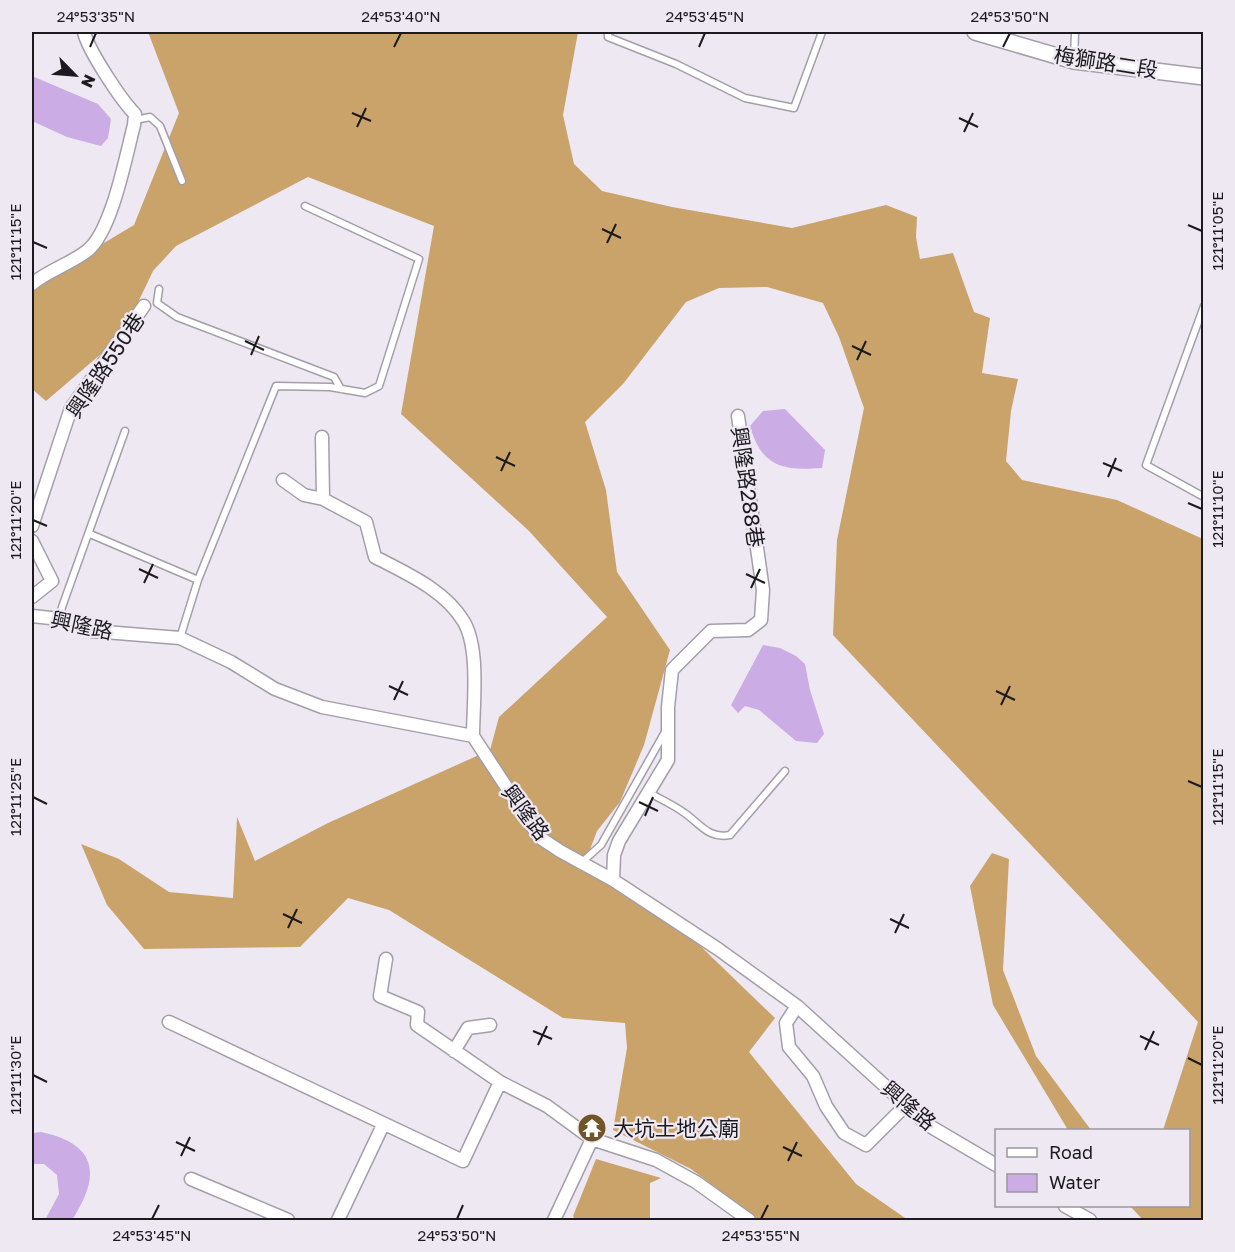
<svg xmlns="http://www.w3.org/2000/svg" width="1235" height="1252" font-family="'Golos Text','Noto Sans TC',sans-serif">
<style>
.forest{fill:#caa36b}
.water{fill:#ccace5}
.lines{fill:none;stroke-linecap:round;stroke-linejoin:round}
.service-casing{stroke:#a39ea7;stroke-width:9}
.minor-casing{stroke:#a39ea7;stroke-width:15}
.tertiary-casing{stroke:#a39ea7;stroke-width:18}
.service{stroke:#fff;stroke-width:6}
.minor{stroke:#fff;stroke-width:12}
.tertiary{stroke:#fff;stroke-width:15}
.ticks{fill:none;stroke:#1c1a1e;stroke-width:2}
.labels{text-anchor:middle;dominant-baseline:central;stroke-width:4.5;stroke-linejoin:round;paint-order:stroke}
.street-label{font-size:21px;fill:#1c1a1e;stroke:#eee8f3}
.poi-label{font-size:21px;fill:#1c1a1e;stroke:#eee8f3;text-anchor:start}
.neatline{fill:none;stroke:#1c1a1e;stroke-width:2}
.ticks-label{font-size:15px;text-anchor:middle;fill:#1c1a1e}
</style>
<rect width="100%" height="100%" fill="#eee8f3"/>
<path class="forest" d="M148,32h430l-15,83 11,49 28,27 70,16 120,21 94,-23 31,12 -1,20 4,22 33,-6 21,59 16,6 -8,55 36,6 -7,32 -5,50 16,19 95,20 86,39v681h-60l-13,-14h58v-76h-25l35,-108 -365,-387 4,-95 27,-132 -25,-71 -16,-34 -56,-16 -48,1 -33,14 -63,82 -38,38 21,68 11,82 53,78 -26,95 -24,57 -23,29 -14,37 108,69 84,81 -26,34 107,132 52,36h-149l-68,-51 -78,-39 14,-82 -2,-25 -62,-5 -174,-108 -41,-12 -48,49 -156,2 -37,-44 -26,-61 38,15 50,33 64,6 4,-81 18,44 73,-38 162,-73 9,-33 108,-100 -78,-86 -128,-117 33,-188 -126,-49 -132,69 -23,25 -31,65 -76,65 -14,-12v-103l102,-61 45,-112z
M992,853l17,6 -6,111 33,86 55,74h-23l-75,-125 -23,-119z
M596,1159l65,19 -11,5v37h-75l-2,-4z"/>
<path class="water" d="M32,76l66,28 13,15 -3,19 -7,8 -34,-9 -35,-16z
M785,409l40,41 -3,18c-40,3 -60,-1 -72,-42l13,-15z
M763,645l17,3 16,8 9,8 5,26 14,44 -7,9 -21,-2 -37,-31 -14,-4 -7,7 -7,-8z
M41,1132c57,12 60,44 31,88h-27l14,-26 -2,-19 -13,-11h-12v-31z"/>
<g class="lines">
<g class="service-casing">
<path id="service" d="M608,32v5l68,27 69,34 49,10 28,-76
M1074,60l1,-28
M135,120l15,-3 10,9 22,55
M159,289l-2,14 20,14 157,60 7,12
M1204,306l-58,159 58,32
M90,534l108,46
M60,619l2,-12 63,-176
M180,638l18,-58 78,-194 54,1 35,6 14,-7 40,-127 -114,-53
M648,792c12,7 26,13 38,22 15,11 23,25 44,21l55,-64
M582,862l19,-17 64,-113"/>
</g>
<g class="minor-casing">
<path id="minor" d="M32,284c17,-14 38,-20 55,-33 25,-19 39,-96 47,-126l1,-11c-14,-14 -47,-64 -51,-82
M322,437l1,62
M283,480l21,15 19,4 43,23 9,35c31,16 70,33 89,65 16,28 9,83 9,114
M32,526l39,-118 73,-102
M32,541l20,40 -20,16
M32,616l28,3 32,12 88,7 51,24 44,27 47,18 151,29 66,101 21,14 53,29 105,69 79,57 131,119 68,40
M613,880l1,-25 5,-14 49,-81v-53l4,-37 39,-39 37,-1 13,-10 2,-30 -25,-174
M797,1006l-11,17 3,24 24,29 13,30 18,27 22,12 40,-40
M169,1022l294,139 37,-79 -83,-57 1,-13 -38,-16 6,-37
M454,1051l14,-23 22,-3
M500,1082l47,24 45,33 64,21 40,22 53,38
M191,1179l97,41
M1065,1206l25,14
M338,1220l45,-95
M554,1220l38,-81"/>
</g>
<g class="tertiary-casing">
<path id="tertiary" d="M975,32l99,29 130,16"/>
</g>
<use href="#service" class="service"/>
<use href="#minor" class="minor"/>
<use href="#tertiary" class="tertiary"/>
</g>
<path class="ticks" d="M90,47l6,-14M394,47l7,-14M699,47l6,-14M1003,47l7,-14M352,113l19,8M959,118l19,9M357,127l9,-19M964,132l9,-19M1188,225l14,6M602,229l19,9M33,242l14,6M607,243l9,-19M245,341l19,9M852,346l19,9M251,355l8,-19M857,360l9,-19M496,457l19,9M1103,463l19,8M501,471l9,-19M1108,477l8,-19M1188,503l14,6M33,520l14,6M139,569l19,9M746,574l19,9M144,583l9,-19M751,588l9,-19M389,686l19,9M996,691l19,9M394,700l9,-19M1001,705l9,-19M1188,781l14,6M33,797l14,7M639,802l19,9M645,816l8,-19M283,914l19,9M890,919l19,9M288,928l9,-19M895,933l9,-19M533,1031l19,8M1140,1036l19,9M538,1045l9,-19M1145,1050l9,-19M1188,1058l14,7M33,1075l14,7M176,1142l19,9M783,1147l19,9M181,1156l9,-19M788,1161l9,-19M152,1219l7,-14M457,1219l6,-14M761,1219l7,-14"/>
<defs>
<g id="temple-disc" transform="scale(1.5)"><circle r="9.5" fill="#715428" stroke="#eee8f3"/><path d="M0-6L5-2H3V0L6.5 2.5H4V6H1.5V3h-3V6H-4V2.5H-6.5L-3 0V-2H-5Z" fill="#fff"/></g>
</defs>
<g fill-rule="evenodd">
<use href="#temple-disc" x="592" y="1128"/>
</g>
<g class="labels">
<g class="street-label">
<text transform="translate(1106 62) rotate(9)">梅獅路二段</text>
<text transform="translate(105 365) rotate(-56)">興隆路550巷</text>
<text transform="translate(748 487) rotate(82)">興隆路288巷</text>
<text transform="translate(82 625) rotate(12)">興隆路</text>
<text transform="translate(526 812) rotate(53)">興隆路</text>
<text transform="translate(909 1105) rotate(40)">興隆路</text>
</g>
<g class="poi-label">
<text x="613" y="1128">大坑土地公廟</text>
</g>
</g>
<rect width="1235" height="1252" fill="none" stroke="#eee8f3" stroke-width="66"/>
<rect x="995" y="1129" width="195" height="78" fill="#eee8f3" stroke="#9a969e" stroke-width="1.5"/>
<rect x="1007" y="1148" width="30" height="9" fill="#ffffff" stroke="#9a969e" stroke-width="1.5"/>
<text x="1049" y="1159" font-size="18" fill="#1c1a1e">Road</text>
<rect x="1007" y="1174" width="30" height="18" fill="#ccace5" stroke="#9a969e" stroke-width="1.5"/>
<text x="1049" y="1189" font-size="18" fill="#1c1a1e">Water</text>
<g transform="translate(75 75) rotate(115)" stroke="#eee8f3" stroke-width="4.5" paint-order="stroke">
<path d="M0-4.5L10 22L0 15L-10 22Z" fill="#1c1a1e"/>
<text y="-9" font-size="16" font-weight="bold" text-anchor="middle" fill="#1c1a1e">N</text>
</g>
<rect x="33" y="33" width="1169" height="1186" class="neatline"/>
<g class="ticks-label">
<text x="96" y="22">24°53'35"N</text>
<text x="401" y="22">24°53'40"N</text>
<text x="705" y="22">24°53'45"N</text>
<text x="1010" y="22">24°53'50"N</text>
<text transform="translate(1218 231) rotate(-90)" y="5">121°11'05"E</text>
<text transform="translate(16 242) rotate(-90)" y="5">121°11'15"E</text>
<text transform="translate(1218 509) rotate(-90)" y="5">121°11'10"E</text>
<text transform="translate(16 520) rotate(-90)" y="5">121°11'20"E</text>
<text transform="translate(1218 787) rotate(-90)" y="5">121°11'15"E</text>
<text transform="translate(16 797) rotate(-90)" y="5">121°11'25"E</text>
<text transform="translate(1218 1065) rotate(-90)" y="5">121°11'20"E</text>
<text transform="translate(16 1075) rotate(-90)" y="5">121°11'30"E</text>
<text x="152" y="1241">24°53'45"N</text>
<text x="457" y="1241">24°53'50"N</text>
<text x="761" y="1241">24°53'55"N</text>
</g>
</svg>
